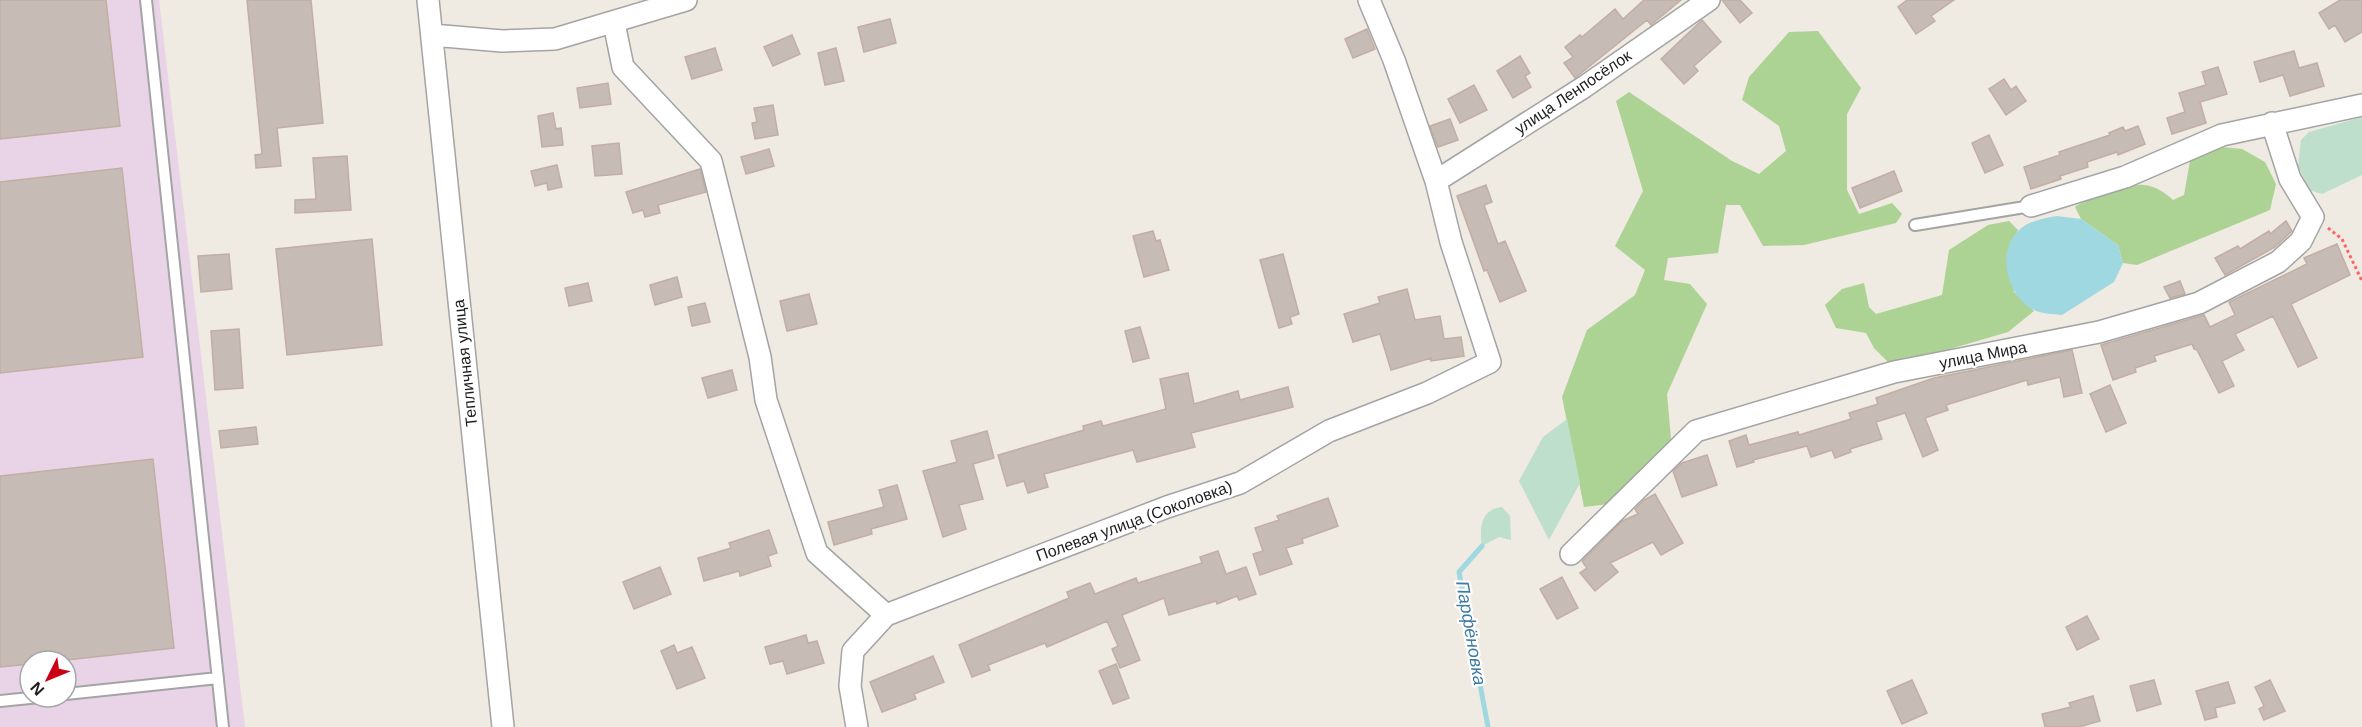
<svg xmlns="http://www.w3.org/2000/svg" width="2362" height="727" font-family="Arial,sans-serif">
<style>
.industrial{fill:#e9d4e7;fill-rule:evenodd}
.forest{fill:#acd294}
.wetland{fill:#bedfcc}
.water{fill:#9fd8e0}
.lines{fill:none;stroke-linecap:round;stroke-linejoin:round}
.stream{stroke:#9fd8e0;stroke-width:5}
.building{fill:#c7bbb5;stroke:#c2aea4;stroke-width:1.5}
.lane-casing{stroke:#a4a4a4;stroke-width:14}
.street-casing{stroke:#a4a4a4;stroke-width:24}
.path{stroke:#ff6464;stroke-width:3;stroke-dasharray:3 3;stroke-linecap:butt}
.lane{stroke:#fff;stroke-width:10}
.street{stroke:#fff;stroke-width:21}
.labels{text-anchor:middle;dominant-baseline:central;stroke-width:4.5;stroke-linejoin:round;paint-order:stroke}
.street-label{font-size:16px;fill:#1d1d1d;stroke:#fff}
.water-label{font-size:18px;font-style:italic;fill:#3e7ba4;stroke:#fff}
</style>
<rect width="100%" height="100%" fill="#efeae2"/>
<path class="industrial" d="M0,0h159l86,727h-245zM30,661h36v36h-36z"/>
<path class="forest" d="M1818,31l43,57 -14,26v76l12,24 33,-11 10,11 -6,9 -92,22 -41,1 -23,-41h-14l-8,48 -50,5 -4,22 26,4 17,20 -40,90 4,45 -62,65 -25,3 -22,-110 25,-67 48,-35 10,-25 -30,-24 28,-55 -27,-90 13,-9 103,69 27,13 27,-23 -7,-25 -37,-26 7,-23 40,-45z
M2212,146l30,3 23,13 11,22 -6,26 -133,55 -14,-2 -5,-18 -37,-26 -6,-12c10,-7 57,-24 68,-22 13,1 21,7 30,15l11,-5 6,-34z
M2009,221l9,9 -8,15 4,47 20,19 -26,21 -116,34 -18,-18 -8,-15 -30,-5 -11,-23 17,-16 22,-6 5,24 7,7 66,-19 7,-45 39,-25z"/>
<path class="wetland" d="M2362,117v58l-40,19 -13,-4 -11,-24 3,-26 8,-8z
M1567,419l13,64 -31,57 -30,-59 24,-44z
M1502,507l8,9 1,24 -12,-3 -17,9c-3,-18 -1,-37 20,-39z"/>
<path class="water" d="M2057,216l24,3 17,12 20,14 5,18 -9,19 -52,33c-8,-1 -21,-1 -28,-5 -27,-14 -38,-56 -16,-79 10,-10 26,-13 39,-15z"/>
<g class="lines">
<path class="stream" d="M1482,546l-23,26 29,155"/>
</g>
<path class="building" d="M0,0h106l14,126 -120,13z
M247,0h64l12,123 -46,5 4,38 -25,2 -1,-13 7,-1z
M1644,0h37l-30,25 -4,-5 -72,58 -11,-15 9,-6 -8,-10 15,-12 2,2 33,-28 8,10z
M1722,0h18l12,13 -12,10z
M1907,0h47l-23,16 4,5 -19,13 -18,-27z
M2340,0h22v32l-17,10 -10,-17 -6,4 -10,-16z
M890,19l6,24 -32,9 -6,-25z
M1702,20l19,22 -27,24 4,5 -14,13 -23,-25z
M1367,29l8,20 -22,9 -8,-19z
M792,35l8,19 -27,12 -9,-19z
M715,48l7,22 -30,9 -7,-22z
M836,48l8,33 -19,4 -7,-32z
M2294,51l5,17 18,-5 7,23 -34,10 -7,-21 -23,7 -6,-20z
M1520,56l10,17 -5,3 6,11 -18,11 -16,-27z
M2218,67l9,27 -27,8 6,21 -34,11 -5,-16 18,-6 -6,-19 27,-8 -4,-13z
M2004,79l7,11 5,-4 10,15 -20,14 -17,-26z
M608,83l3,21 -31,4 -3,-20z
M1474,85l13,25 -27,13 -12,-24z
M773,105l5,30 -23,4 -3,-16 5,-1 -3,-14z
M553,113l3,16 5,-1 2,17 -21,2 -4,-31z
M1450,119l8,21 -20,7 -8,-21z
M2138,126l7,18 -27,11 -1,-3 -30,10 1,5 -28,9 1,3 -30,10 -7,-22 36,-12 -1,-3 51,-17 -1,-2 14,-6 2,4z
M1989,135l14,30 -18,8 -13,-30z
M619,143l3,31 -27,2 -3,-30z
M769,149l5,17 -28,8 -5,-17z
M347,156l4,54 -56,3v-13l21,-1 -3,-41z
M557,165l5,22 -14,3 -1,-7 -12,3 -4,-15z
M122,168l21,189 -143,16v-191z
M700,169l6,23 -48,13 2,8 -15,4 -2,-7 -10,3 -7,-21z
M1894,171l8,20 -42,17 -8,-20z
M1486,185l6,17 -8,3 14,39 7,-3 21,50 -26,11 -13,-32 -3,1 -27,-75z
M2286,221l6,10 -17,16 -50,28 -10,-17 23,-12 2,3 29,-18 1,3z
M1153,231l3,10 4,-1 9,30 -25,7 -11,-41z
M372,239l10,106 -95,10 -11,-106z
M2337,244l13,31 -59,29 26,54 -19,9 -25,-51 -38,18 9,16 -22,11 12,25 -15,7 -22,-43 -3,-1 -2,-5 -38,12 2,5 -21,7 1,4 -23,8 -12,-35 103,-30 6,12 25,-12 -6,-13 78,-38 -3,-6z
M229,254l3,35 -31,3 -3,-36z
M1283,254l16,60 -9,3 2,7 -13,4 -19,-68z
M677,277l5,20 -27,8 -5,-20z
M2180,281l5,13 -15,4 -6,-11z
M588,283l4,18 -23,5 -4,-18z
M1407,289l8,31 25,-4 4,23 17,-2 3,19 -33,5v-3l-40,12 -11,-36 -27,8 -9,-28 36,-11 -2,-6z
M809,294l8,30 -30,7 -7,-30z
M705,303l5,19 -18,4 -4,-19z
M1140,327l9,31 -16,4 -8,-31z
M239,329l4,59 -28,2 -4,-59z
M2072,350l10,43 -18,4 -4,-20 -32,8 -1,-5 -81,25 2,5 -23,8 13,32 -15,7 -18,-44 -29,9 6,17 -32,10 1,3 -16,6 -3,-8 -21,7 -4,-11 -54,14 1,2 -17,5 -8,-26 17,-6 3,10 49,-13 1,3 52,-16 -2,-6 29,-9 -2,-6 58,-20z
M732,370l5,20 -29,8 -6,-20z
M1188,373l6,31 44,-13 2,9 48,-13 5,20 -102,26 4,14 -58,15 -4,-12 -48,13 -41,11 4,13 -20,6 -4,-12 -17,5 -9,-31 86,-25 -1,-4 18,-5 2,5 63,-17 -6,-30z
M2110,385l16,38 -20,9 -16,-38z
M256,427l2,17 -37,4 -2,-17z
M987,431l7,27 -21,6 10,35 -24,6 7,24 -23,8 -20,-66 34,-9 -6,-21z
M1707,455l10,30 -35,12 -9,-26 9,-8z
M153,459l21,189 -116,13h-28v3l-30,3v-191z
M897,485l10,34 -36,10 1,5 -38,11 -6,-23 56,-15 -5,-17z
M1655,494l28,49 -22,12 -8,-13 -43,21 8,9 -23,19 -15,-18 7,-5 -5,-7 40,-40 16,-7 -3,-5 9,-9z
M1328,498l10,28 -36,13 1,4 -17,5 6,16 -32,11 -7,-21 10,-3 -8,-23 24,-8 -2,-4z
M769,530l8,23 -9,3 3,10 -31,10 -1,-5 -35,10 -6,-23 33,-10 -2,-5z
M1218,551l8,23 20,-7 10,27 -17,6 -2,-4 -20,8 -1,-3 -47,14 -5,-17 -42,17 18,45 -20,8 -8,-19 6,-3 -11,-25 -60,26 -2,-4 -57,22 2,5 -18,7 -13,-32 110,-47 -2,-6 23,-9 5,11 41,-16 2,5 64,-20 -2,-6z
M660,567l11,27 -37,15 -11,-27z
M1562,577l16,31 -21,11 -17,-30z
M2087,616l12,23 -22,11 -11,-23z
M806,635l2,8 9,-2 7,22 -37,11 -4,-13 -13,3 -5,-17z
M674,645l3,8 15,-6 13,31 -28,11 -16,-38z
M933,656l11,26 -30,12 2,5 -34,13 -12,-30z
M1116,664l13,34 -16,6 -14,-33z
M1912,680l15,33 -25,11 -15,-33z
M2154,680l7,24 -24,7 -7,-25z
M2270,680l15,31 -21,9 -5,-11 5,-3 -9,-19z
M2228,682l7,21 -20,5 2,9 -12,3 -9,-29z
M2093,696l7,25 -21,6h-34l-3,-13 29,-7 -2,-4z"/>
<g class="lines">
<g class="lane-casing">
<path id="lane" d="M146,0l77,727
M1915,225l116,-19
M66,694l152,-16
M0,701l40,-4"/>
</g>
<g class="street-casing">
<path id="street" d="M428,0l75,727
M614,23l9,44 88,94 49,196 6,43 51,153 69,62
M432,35l70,6 53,-2 131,-39
M1436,181l148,-94 125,-87
M2031,206l94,-29 97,-42 140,-30
M1571,554l125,-123 198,-59 205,-40 100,-29 79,-41 23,-21 12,-24 -23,-38 -18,-56
M857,727l-7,-41 3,-35 33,-36 281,-108 73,-24 89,-52 98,-38 63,-31 -39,-120 -15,-61 -42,-121 -25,-60"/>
</g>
<path class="path" d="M2328,228l14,11 20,42"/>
<use href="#lane" class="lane"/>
<use href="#street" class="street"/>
</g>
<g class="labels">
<g class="street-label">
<text transform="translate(1573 92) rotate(-34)">улица Ленпосёлок</text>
<text transform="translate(1983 355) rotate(-11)">улица Мира</text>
<text transform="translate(465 363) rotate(-96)">Тепличная улица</text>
<text transform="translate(1134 521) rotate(-20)">Полевая улица (Соколовка)</text>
</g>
<g class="water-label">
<text transform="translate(1471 633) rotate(80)">Парфёновка</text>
</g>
</g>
<g transform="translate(48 679) rotate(227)"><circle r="28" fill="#ffffff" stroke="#a5a5a5" stroke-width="1.5"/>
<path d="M0-4.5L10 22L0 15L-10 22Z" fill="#cb0014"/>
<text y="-9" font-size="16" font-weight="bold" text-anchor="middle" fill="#1d1d1d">N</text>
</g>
</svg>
